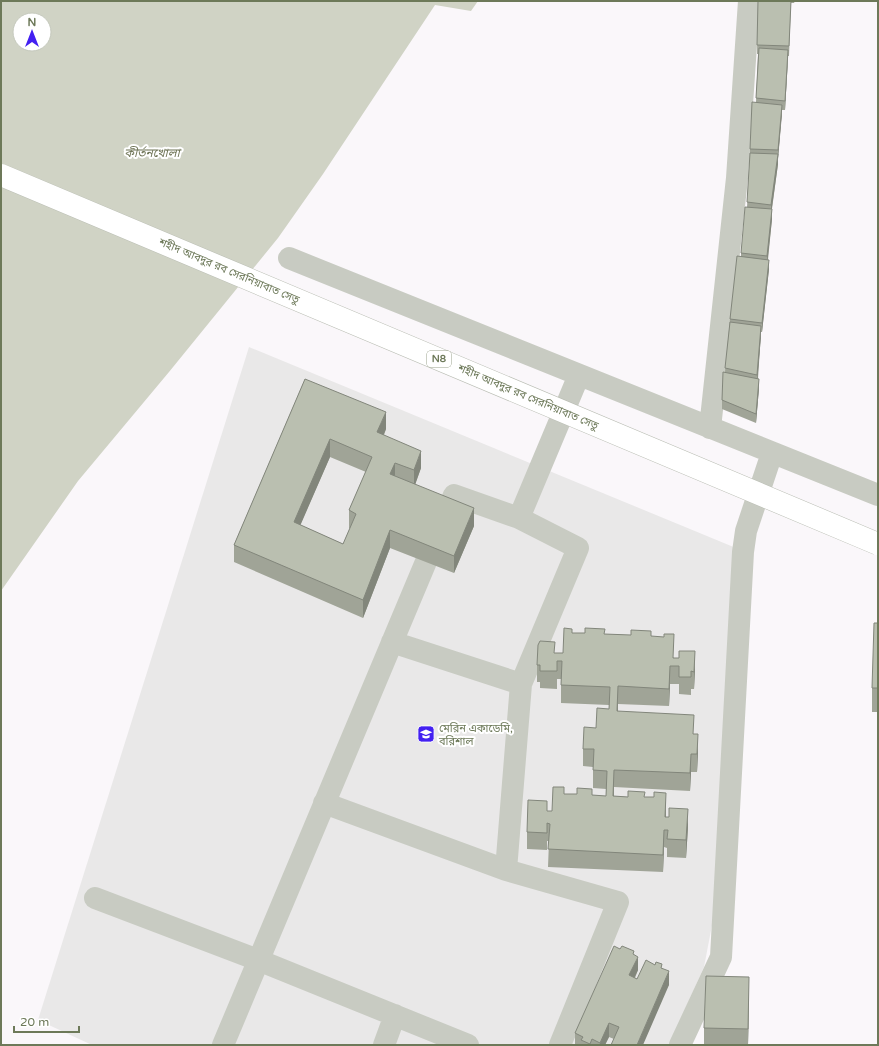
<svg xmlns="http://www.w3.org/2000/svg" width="879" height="1046" font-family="'Varela Round','Noto Sans Bengali',sans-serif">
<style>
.built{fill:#e9e8e8}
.water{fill:#d0d3c5;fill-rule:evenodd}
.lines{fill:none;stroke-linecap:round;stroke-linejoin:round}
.minor{stroke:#c8cbc2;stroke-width:22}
.highway-bridge-casing{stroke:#b9bdb3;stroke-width:23;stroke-linecap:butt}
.highway-bridge{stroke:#fff;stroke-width:22}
.wall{fill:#a0a497;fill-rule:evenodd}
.shaded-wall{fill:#82867b}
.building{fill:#babfb0;stroke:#82867b;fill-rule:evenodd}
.labels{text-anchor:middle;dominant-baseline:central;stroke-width:4;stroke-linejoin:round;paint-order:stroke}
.shield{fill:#fff;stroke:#99a18b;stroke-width:1}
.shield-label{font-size:10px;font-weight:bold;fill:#6d7959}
.street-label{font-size:11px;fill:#6d7959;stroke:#fff}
.poi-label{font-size:11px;fill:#6d7959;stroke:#fff;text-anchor:start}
.water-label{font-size:12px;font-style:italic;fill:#707658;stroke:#fff}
</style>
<rect width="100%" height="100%" fill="#faf7fa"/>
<path class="built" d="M249,347l487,201 -23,372 -9,47 -35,78h-577l-54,-25z"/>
<path class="water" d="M1,1h477l-7,10 -36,-6 -112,169 -45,64 -109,134 -91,109 -77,110zM20,20h24v24h-24z"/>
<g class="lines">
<path class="minor" d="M289,258l589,237
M710,428l27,-250 12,-177
M519,518l59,30 -57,136 -15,186 112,32 -58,143
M392,642l129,42
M324,803l182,67
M95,898l163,62 210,85
M223,1045l231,-550 65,23 60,-143
M384,1045l11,-30
M680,1045l41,-88 22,-405 3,-21 26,-78"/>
<g class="highway-bridge-casing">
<path id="highway-bridge" d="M1,175l877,369"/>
</g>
<use href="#highway-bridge" class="highway-bridge"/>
</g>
<path class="wall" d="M758,1h37l-1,2h-3l-2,53h-1l-3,54h-3l-4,49v5l-6,45v10l-4,41 1,9 -7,63h-1l-3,47 1,9 -3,35 -34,-14v-9l3,-28 5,-53 11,-62v-4l6,-45 3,-59 6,-47 2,-48h-1z
M305,379l81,50 -2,6 37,33 -6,16 59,42 -20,47 -64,-25 -27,70 -129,-56v-17zM330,457l36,15 -17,38v18h1l-7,16 -43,-19z
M878,623v89h-6v-24z
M572,633l79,3 23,22 21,11 -1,20h-3v6l-12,-1v-10h-9l-1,22 -51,-2v7l76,23 4,18 -1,20h-6l-1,19 -76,-4v9l14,1h17l21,13v7l22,10 -2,31 -19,-1v-9l-3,-1 -1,25 -115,-5 1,-26h-2v9l-20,-1v-17l20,-21h5l12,-17 42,2v-7l-13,-1v-21l-10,-1v-17l13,-21 13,-19v-4l-48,-2v-24h-4v10l-17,-1v-6h-3v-17l18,-12h8z
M620,949l14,6 4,15 -3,8 2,1 25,-11 7,17 -55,54 -5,-2 -4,8h-30v-12z
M749,1002l-1,43h-44v-17z"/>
<path class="shaded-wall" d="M788,50v9l-3,51v-9z
M782,105v9l-4,45v-9z
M778,154v10l-7,50v-9z
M772,209v10l-5,46v-9z
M769,260v9l-7,63v-9z
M761,326v10l-4,48v-9z
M759,379v9l-3,35v-9z
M386,412v17l-9,21v-18z
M330,439v18l-36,83v-18z
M421,451v17l-7,20v-18z
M395,463v17l-5,-6z
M474,508v18l-20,47v-17z
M390,530v18l-27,70v-18z
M695,651v18l-1,20v-17z
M670,666v18l-1,22v-17z
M618,686v18l-1,25v-18z
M698,734v18l-1,20v-18z
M691,754v18l-1,19v-18z
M614,770v17l-1,27v-18z
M666,793v17l-1,20v-13z
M688,809v18l-2,31v-18z
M664,830v17l-1,25v-17z
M638,957v13l-9,19v-14z
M669,971v14l-26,60h-6z
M749,977v25l-1,43v-16z
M609,1023v14l-4,8h-5v-2z"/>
<path class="building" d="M758,1h33l-2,45 -32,-1z
M759,48l29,2 -3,51 -29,-3z
M752,102l30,3 -4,45 -28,-1z
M750,153l28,1 -7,51 -24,-3z
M745,207l27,2 -5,47 -26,-3z
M737,256l32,4 -7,63 -32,-4z
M730,322l31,4 -4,49 -32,-7z
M723,372l36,7 -3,35 -34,-14z
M305,379l81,33 -9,20 44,19 -7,19 -19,-7 -5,11 84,34 -20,48 -64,-26 -27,70 -129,-55zM330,439l42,18 -23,53 7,4 -13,30 -49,-22z
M874,623h4v65h-6z
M564,628l8,1v4h13v-5l20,1 -1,5 27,1v-5l20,1v5l13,1v-3h10l-1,24h6v-7h16l-1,21 -3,-1v6h-12v-11h-9l-1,23 -51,-3 -1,25 77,4 -1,19h5l-1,20h-6l-1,19 -76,-3 -1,26 15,1v-6l17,1 -1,5h10v-5l12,1 -1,24h4v-9l19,1 -2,31 -19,-1 1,-9h-4l-1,25 -115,-6 2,-25 -3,-1v10l-20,-1 1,-32 19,1v10h5l1,-24h11v7h13v-6l15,1v6l14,1 1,-25 -14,-1 1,-21h-11l1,-22 12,1 1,-20 12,1 1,-22 -49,-2 1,-24h-5v10h-17v-6h-3l1,-20 2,-4 15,1 -1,11h9z
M614,946l6,3 2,-3 12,5 -1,3 5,3 -9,18 8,4 9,-19 9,5 1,-3 6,2 -1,4 8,3 -32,74h-26l8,-18 -10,-4 -9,20 -8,-4 -2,5 -9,-4 2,-3 -8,-4z
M706,976l43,1 -1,52 -44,-1z"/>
<defs>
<g id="university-square" transform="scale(0.9)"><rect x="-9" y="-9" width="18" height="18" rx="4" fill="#4320f1" stroke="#fff"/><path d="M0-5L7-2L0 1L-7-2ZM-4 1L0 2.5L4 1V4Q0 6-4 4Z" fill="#fff"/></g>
</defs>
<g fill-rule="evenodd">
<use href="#university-square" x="426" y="734"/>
</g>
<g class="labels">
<rect class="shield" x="427" y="351" width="24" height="16" rx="3"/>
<g class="shield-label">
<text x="439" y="359">N8</text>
</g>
<g class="street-label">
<text transform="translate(229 271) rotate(23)">শহীদ আবদুর রব সেরনিয়াবাত সেতু</text>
<text transform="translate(528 397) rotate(23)">শহীদ আবদুর রব সেরনিয়াবাত সেতু</text>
</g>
<g class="poi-label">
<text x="439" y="728">মেরিন একাডেমি,<tspan x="439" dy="13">বরিশাল</tspan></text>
</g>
<g class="water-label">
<text x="152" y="153">কীর্তনখোলা</text>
</g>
</g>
<rect width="879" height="1046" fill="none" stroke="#6d7959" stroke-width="4"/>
<g transform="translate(32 32)"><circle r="19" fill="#ffffff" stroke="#c5c9bd"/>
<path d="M0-3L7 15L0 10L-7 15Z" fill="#4320f1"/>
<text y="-6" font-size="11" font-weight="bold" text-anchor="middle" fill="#6d7959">N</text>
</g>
<path d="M14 1026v6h65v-6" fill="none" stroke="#6d7959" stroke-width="2"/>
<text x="20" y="1026" font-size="12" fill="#6d7959" stroke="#ffffff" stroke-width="3" paint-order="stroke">20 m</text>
</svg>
